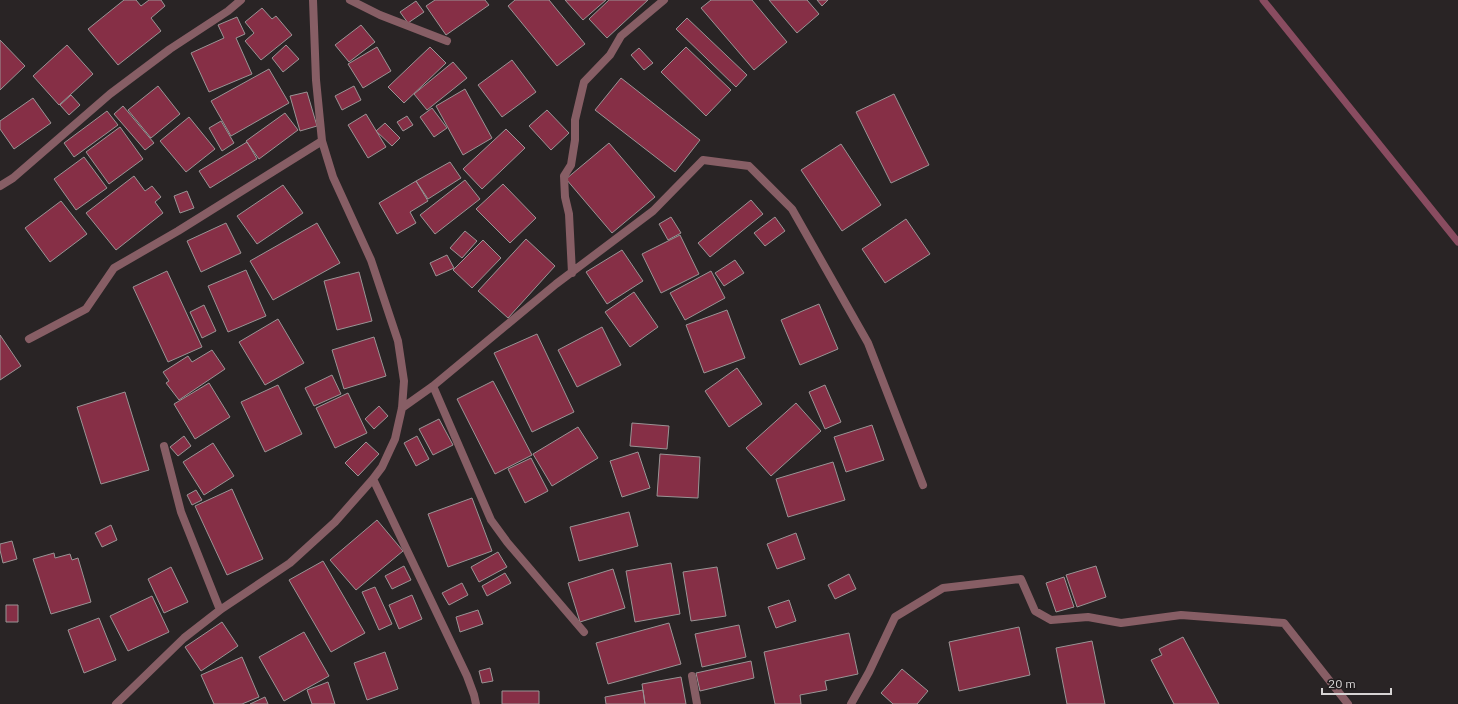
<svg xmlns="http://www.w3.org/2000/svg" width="1458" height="704" font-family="'IBM Plex Sans',sans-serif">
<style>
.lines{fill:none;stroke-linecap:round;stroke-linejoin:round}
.stream{stroke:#894c60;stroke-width:7}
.building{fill:#862f46;stroke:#9a9495}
.street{stroke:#875e65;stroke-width:8}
</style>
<rect width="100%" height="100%" fill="#292425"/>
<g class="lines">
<path class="stream" d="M1263,0l195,242"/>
</g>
<path class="building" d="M124,0h12l5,6 8,-6h12l4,6 -14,12 10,13 -43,34 -30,-36z
M435,0h50l4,5 -43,30 -20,-29z
M515,0h34l36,44 -28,22 -49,-60z
M565,0h41l-23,20z
M609,0h39l-41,38 -18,-19z
M711,0h41l35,42 -33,28 -53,-62z
M769,0h38l12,14 -22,19z
M817,0h11l-6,6z
M416,1l8,11 -16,11 -8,-11z
M262,8l10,11 4,-3 16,19 -31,25 -16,-19 9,-8 -9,-11z
M237,17l8,17 -9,4 16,36 -43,18 -18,-39 33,-15 -6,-13z
M687,18l60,57 -11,12 -60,-58z
M361,25l14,17 -26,20 -14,-17z
M0,40l25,26 -25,24z
M67,45l26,29 -34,31 -26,-29z
M286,45l13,14 -16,13 -11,-14z
M377,47l14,24 -28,17 -15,-24z
M430,47l16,16 -42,40 -16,-16z
M686,47l45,43 -25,26 -45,-44z
M639,48l14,15 -9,7 -13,-15z
M512,60l24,32 -34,25 -24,-32z
M453,62l14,16 -40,32 -13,-16z
M269,69l20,34 -58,33 -20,-35z
M621,78l79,62 -25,32 -80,-62z
M158,86l22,28 -29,24 -23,-28z
M354,86l7,14 -19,10 -7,-14z
M465,89l27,49 -29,17 -27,-49z
M307,92l10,34 -17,5 -10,-35z
M894,94l35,71 -38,18 -35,-71z
M71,95l9,10 -11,10 -9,-10z
M33,98l18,25 -37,26 -14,-20v-8z
M123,106l31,37 -9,7 -31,-36z
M432,108l15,20 -13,9 -14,-20z
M547,110l22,23 -18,17 -22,-24z
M107,111l11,14 -44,32 -10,-14z
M285,113l13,17 -39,29 -13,-18z
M366,114l20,33 -18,11 -20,-33z
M407,116l6,9 -10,6 -6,-9z
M189,117l26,32 -29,23 -26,-31z
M221,121l13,22 -12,8 -13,-23z
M385,123l15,15 -8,8 -16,-15z
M120,127l23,32 -34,25 -23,-32z
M506,129l19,19 -43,41 -19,-20z
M247,142l10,17 -47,29 -11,-17z
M609,143l46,54 -43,36 -46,-54z
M841,144l40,61 -39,26 -41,-61z
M84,157l23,31 -31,22 -22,-31z
M450,162l11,16 -33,21 -12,-18z
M134,176l11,15 7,-5 9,11 -6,5 8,11 -47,37 -30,-37z
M465,180l15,19 -45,35 -15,-19z
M416,181l12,20 -18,11 6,11 -19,11 -18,-31z
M503,184l33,34 -26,25 -34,-34z
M283,185l20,28 -46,31 -20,-28z
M187,191l7,17 -14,5 -6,-17z
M751,200l12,14 -53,43 -12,-14z
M61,201l26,33 -37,28 -25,-34z
M671,217l10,16 -13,7 -9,-16z
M775,217l10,14 -20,15 -11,-13z
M906,219l24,35 -45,29 -23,-34z
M226,223l15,30 -40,19 -14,-31z
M317,223l23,40 -67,37 -23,-39z
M465,231l12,10 -15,17 -12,-10z
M680,235l19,39 -38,19 -19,-39z
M526,239l29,27 -47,52 -30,-27z
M483,240l18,18 -29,30 -19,-18z
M622,250l21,31 -36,23 -21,-32z
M447,255l7,13 -18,8 -6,-13z
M735,260l9,13 -20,13 -9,-13z
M246,270l20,46 -38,16 -20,-46z
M167,271l35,76 -34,15 -35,-75z
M711,271l14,27 -40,22 -15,-27z
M359,272l13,49 -35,9 -13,-49z
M634,292l24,35 -28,20 -25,-35z
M819,304l19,45 -38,16 -19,-45z
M204,305l12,26 -14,7 -12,-26z
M727,310l18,48 -41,15 -18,-48z
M278,319l26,44 -39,22 -26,-43z
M602,327l19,38 -44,22 -19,-37z
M537,334l37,78 -42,20 -38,-79z
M0,335l21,31 -21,14z
M374,337l12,39 -42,13 -12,-39z
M212,350l13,19 -46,31 -13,-17 3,-2 -6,-9 25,-16 4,6z
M737,368l25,36 -33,23 -24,-36z
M332,375l9,19 -27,12 -9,-18z
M493,381l39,74 -37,19 -38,-75z
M209,383l21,34 -35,22 -21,-35z
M278,385l24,49 -37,18 -24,-50z
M825,385l16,37 -16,7 -16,-37z
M125,392l24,78 -48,14 -24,-77z
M348,393l19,40 -32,15 -19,-40z
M796,403l25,28 -50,45 -25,-28z
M379,406l9,10 -14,13 -9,-10z
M439,419l14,26 -20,10 -14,-26z
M632,423l37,3 -2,23 -37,-3z
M872,425l12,35 -38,12 -12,-35z
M578,427l20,31 -46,28 -19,-32z
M184,436l7,10 -13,10 -8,-9z
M417,436l12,23 -13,7 -12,-23z
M366,442l13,12 -21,22 -13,-13z
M213,443l21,33 -30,19 -21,-33z
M638,452l12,36 -28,9 -12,-36z
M660,454l40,3 -2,41 -41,-2z
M531,458l17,33 -23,12 -17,-34z
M833,462l12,38 -57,17 -12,-38z
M232,489l31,70 -36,16 -32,-69z
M196,490l6,10 -10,5 -5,-10z
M472,498l20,53 -44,16 -20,-53z
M629,512l9,34 -59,15 -9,-34z
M377,520l26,31 -47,39 -26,-30z
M111,525l6,15 -15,7 -7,-14z
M796,533l9,26 -28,10 -10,-25z
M12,541l5,18 -14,4 -3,-13v-6z
M498,552l9,15 -28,15 -8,-15z
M54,553l1,5 15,-4 2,6 6,-2 13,44 -40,12 -18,-55z
M323,561l42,72 -34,19 -42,-72z
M671,563l9,51 -45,8 -9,-51z
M404,566l7,14 -19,9 -7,-13z
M1096,566l10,31 -29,10 -11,-32z
M171,567l17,35 -24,11 -16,-34z
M717,567l9,49 -35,5 -8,-49z
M613,569l12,39 -45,14 -12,-39z
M505,573l6,10 -24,13 -5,-10z
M849,574l7,15 -21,10 -7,-14z
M1064,577l10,30 -18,5 -10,-29z
M462,583l6,12 -19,10 -7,-12z
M375,587l17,37 -13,6 -17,-38z
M412,595l10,24 -23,10 -10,-24z
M152,596l17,36 -41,19 -18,-35z
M789,600l7,21 -20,7 -8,-21z
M6,605h12v17h-12z
M478,610l5,14 -23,8 -4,-15z
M99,618l17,42 -32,13 -16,-43z
M222,622l16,24 -37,25 -16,-24z
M669,623l12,41 -73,20 -12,-41z
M739,625l7,32 -44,10 -7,-33z
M1019,627l11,48 -71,16 -10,-49z
M304,632l25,44 -45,25 -25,-44z
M849,633l9,41 -33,7 2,9 -27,5 1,9h-26l-11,-52z
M1183,637l36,67h-45l-23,-44 11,-5 -3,-6z
M1092,641l13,63h-38l-11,-56z
M385,652l13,37 -31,11 -13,-37z
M242,657l17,40 -17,7h-28l-13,-29z
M751,661l3,17 -54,13 -4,-18z
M490,668l3,13 -11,2 -3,-12z
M902,669l26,22 -11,13h-24l-12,-11z
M681,677l5,27h-41l-3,-20z
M328,682l7,22h-23l-5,-14z
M643,690l2,14h-39l-1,-7z
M502,691h37v13h-37z
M265,697l3,7h-18z"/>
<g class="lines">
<path class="street" d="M350,0l30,15 67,26
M0,186l13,-8 97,-84 60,-45 58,-38 13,-11
M572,273l-3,-59 -4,-17 -1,-21 7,-11 4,-25v-20l9,-38 26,-27 11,-19 43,-36
M29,339l57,-30 28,-41 64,-37 144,-90
M433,386l58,134 16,22 77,90
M402,408l31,-22 123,-102 97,-73 50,-51 46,6 43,43 76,134 55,142
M164,446l17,66 39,98
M373,479l94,197 7,19 2,9
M692,676l5,28
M116,704l68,-66 36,-28 70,-47 45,-41 38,-43 9,-12 13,-28 7,-31 2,-27 -6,-40 -27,-81 -38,-83 -11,-36 -6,-61 -3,-80
M851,704l18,-32 26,-55 48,-29 78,-9 14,32 16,9 37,-3 33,6 60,-8 103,8 64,81"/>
</g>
<path d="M1322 688v6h69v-6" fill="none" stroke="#d7d4d4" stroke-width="2"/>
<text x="1328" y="688" font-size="12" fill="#d7d4d4" stroke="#1f1b1c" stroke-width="3" paint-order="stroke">20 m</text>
</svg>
